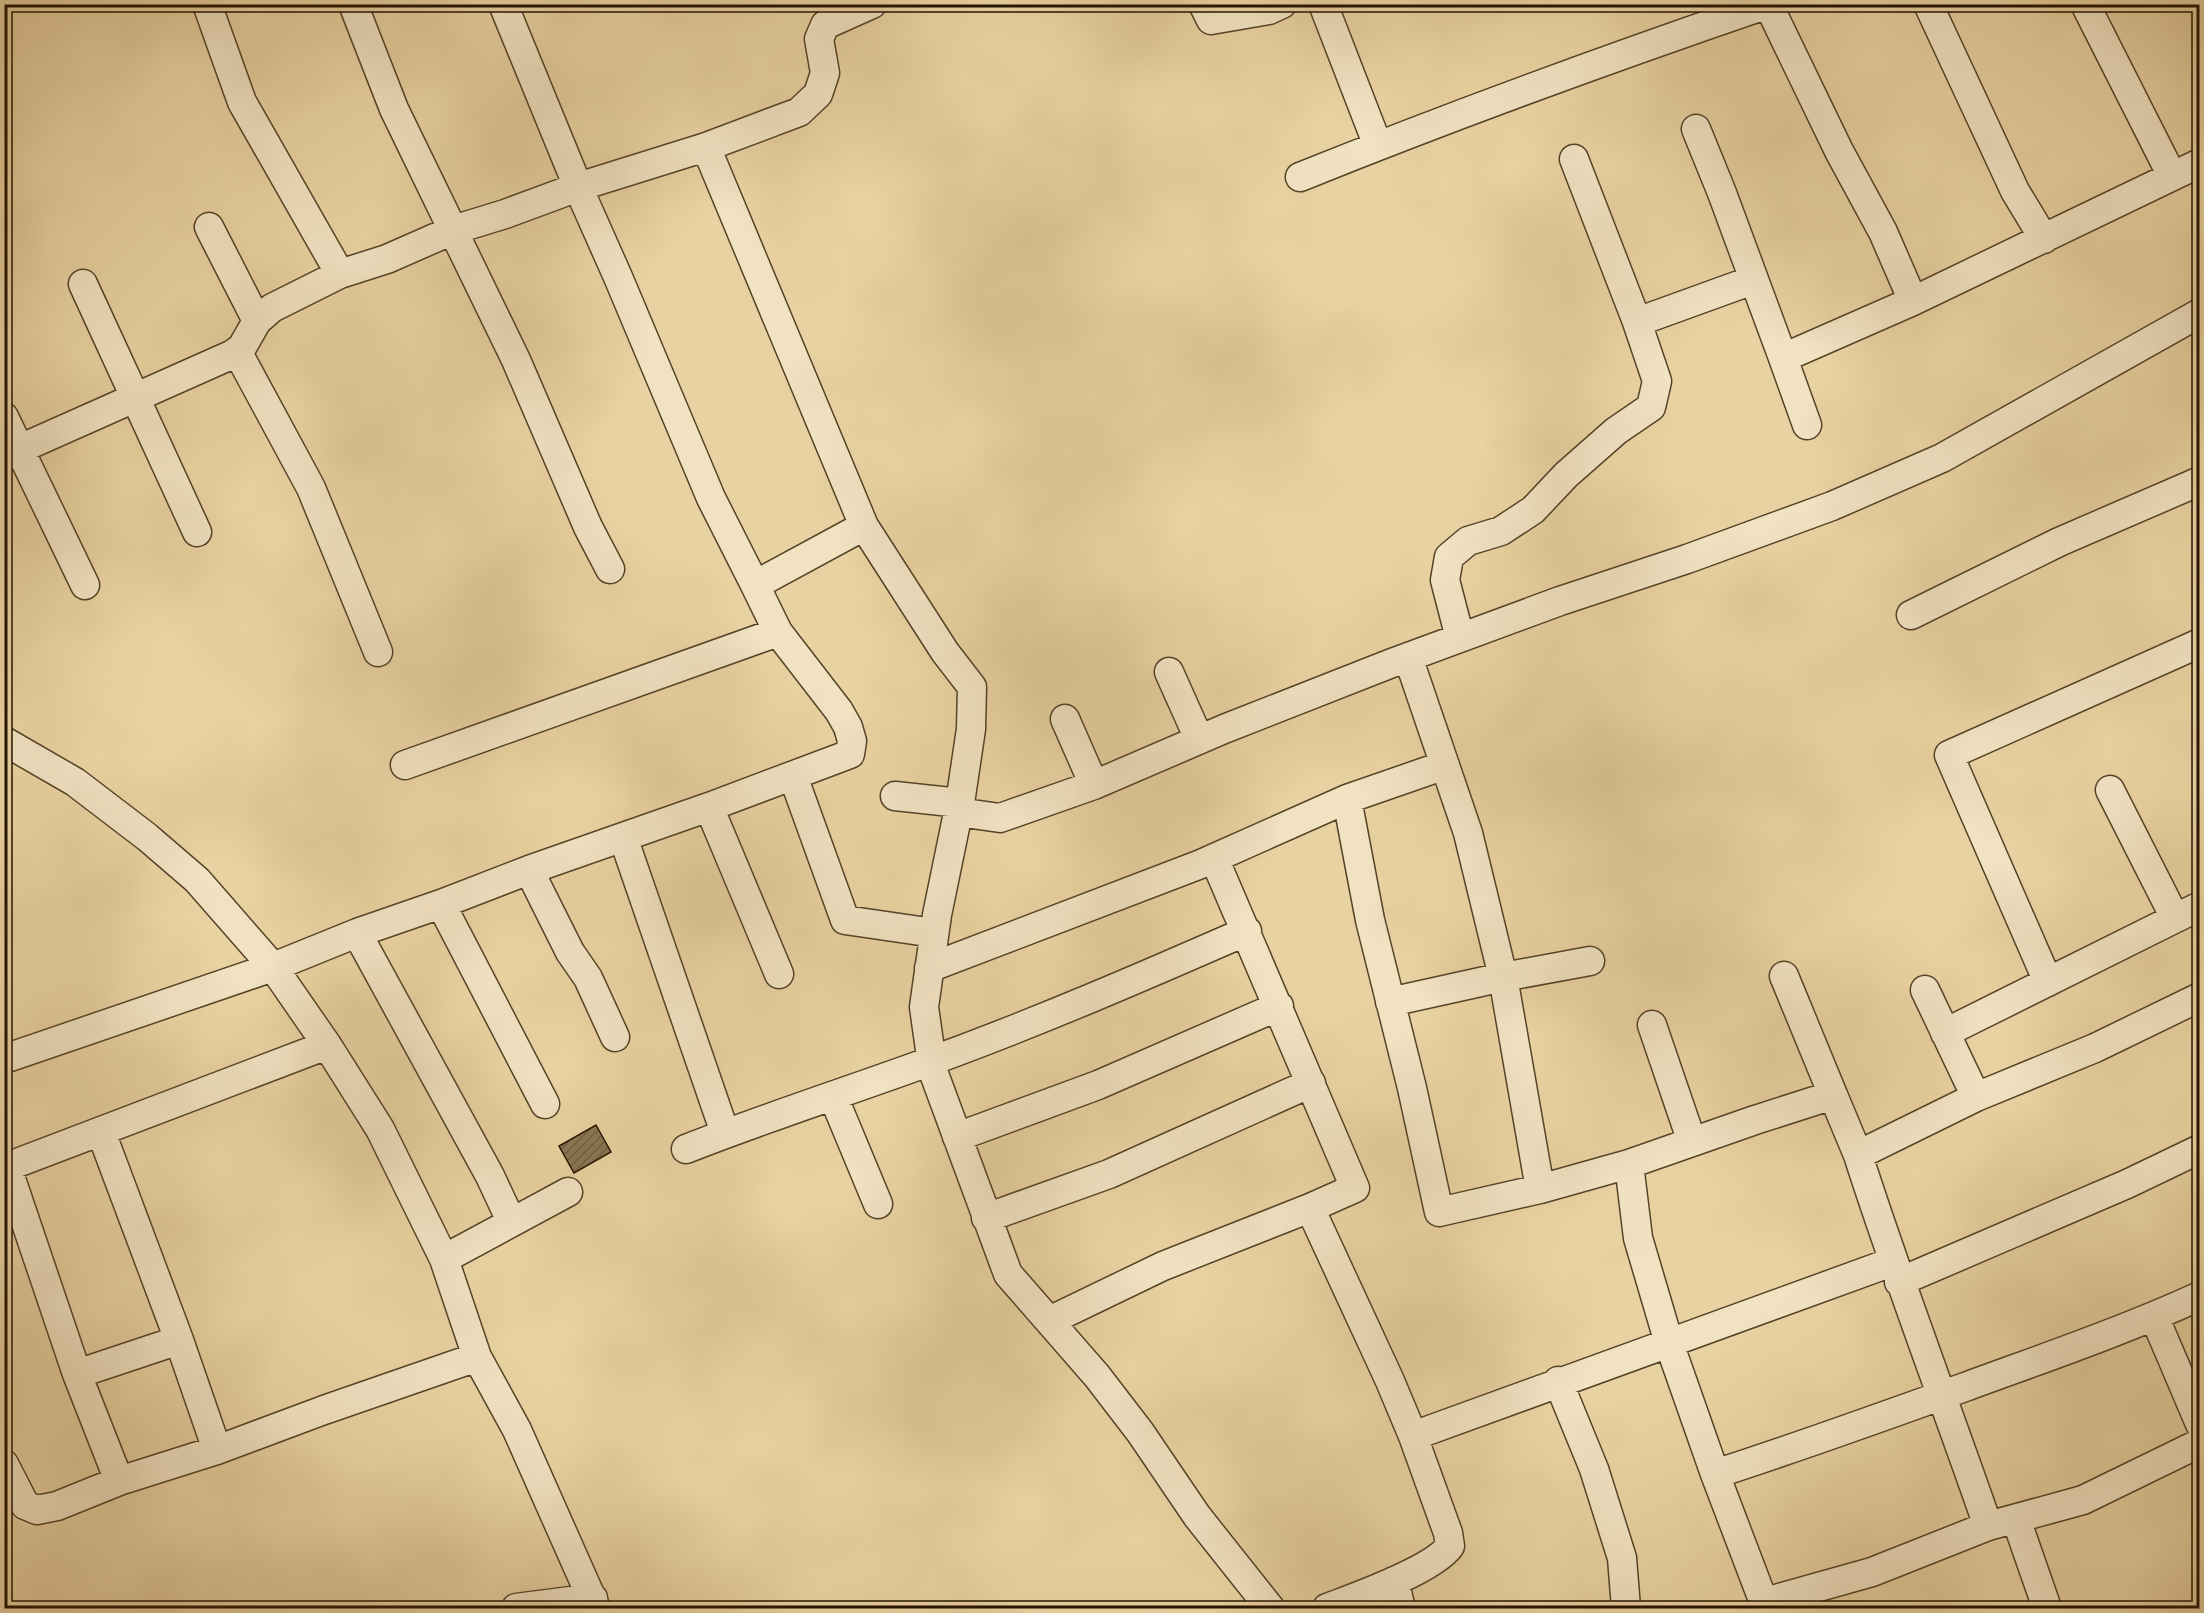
<svg xmlns="http://www.w3.org/2000/svg" width="2204" height="1613" font-family="'EB Garamond',serif">
<style>
.building{fill:url(#building-hatch);stroke:#241300;stroke-width:1.5}
.lines{fill:none;stroke-linecap:round;stroke-linejoin:round}
.minor-casing{stroke:#554328;stroke-width:31}
.minor{stroke:#f1e2c2;stroke-width:28}
</style>
<defs>
<pattern id="building-hatch" width="6" height="6" patternUnits="userSpaceOnUse" patternTransform="scale(1.5)"><rect width="6" height="6" fill="#8a7654"/><path d="M-1 1l2-2M0 6l6-6M5 7l2-2" fill="none" stroke="#716043"/></pattern>
</defs>
<rect width="100%" height="100%" fill="#e9d2a1"/>
<filter id="stains"><feTurbulence type="fractalNoise" baseFrequency=".00333" numOctaves="4"/><feColorMatrix values="0 0 0 0 .2 0 0 0 0 .09 0 0 0 0 .02 0 0 0 .5 -.17"/></filter>
<radialGradient id="worn" r=".72"><stop offset=".6" stop-color="#630" stop-opacity="0"/><stop offset="1" stop-color="#630" stop-opacity=".3"/></radialGradient>
<path class="building" d="M596,1125l15,27 -37,21 -15,-27z"/>
<g class="lines">
<g class="minor-casing">
<path id="minor" d="M207,4l35,98 98,172
M353,4l41,105 122,251 72,167 22,42
M503,4l75,183 40,90 93,221 44,87
M1203,4l8,16 58,-10 13,-6
M1323,4l55,142
M1768,4l71,147 44,81 30,69 287,-138
M1928,4l87,187 29,48
M2085,4l87,172
M1696,129l26,64 61,165 130,-57
M706,147l158,379 81,126 27,35 -1,42 -11,74 -23,112 -13,92 9,64 75,203 89,102 43,56 57,84 73,92
M1300,177c154,-62 310,-119 468,-173
M209,227l48,94
M83,284l114,248
M1637,322l116,-42
M237,351l74,137 67,164
M1783,358l24,67
M4,417l81,168
M4,456l227,-101 10,-6 16,-28 15,-13 68,-34 47,-15 66,-29 52,-16 73,-27 128,-40 93,-35 19,-18 7,-21 -6,-34 6,-14 47,-21
M1911,615l148,-73 141,-61
M1460,638l-15,-58 4,-23 19,-16 33,-10 32,-21 33,-35 50,-44 35,-24 6,-26 -20,-59 -63,-163
M1408,657l60,176 35,144 37,212
M1169,672l30,67
M1065,719l29,66
M4,741l71,41 72,55 50,43 76,87 54,78 53,84 64,130 33,98 40,73 79,178
M405,765l373,-133
M793,776l52,144 89,13
M2110,790l65,128
M895,796l65,7
M1347,799l23,121 42,168 27,124 101,-23 89,-25
M709,807l70,167
M958,812l42,6 94,-33 130,-56 168,-66 168,-62 127,-42 145,-53 110,-48 258,-145
M623,837l102,296
M1214,858l141,330 -45,20
M529,870l41,82 18,26 27,59
M441,904l104,200
M357,933l133,243 21,45
M929,968l272,-104 146,-65 98,-34
M1784,976l49,119
M2048,982l-99,-227 251,-112
M1925,990l51,107
M1390,1002l113,-25 87,-16
M1652,1025l40,117
M1945,1033l255,-127
M4,1059l269,-92 84,-34 84,-29 88,-34 180,-63 141,-53 2,-13 -4,-14 -9,-16 -61,-79 -23,-47 109,-59
M833,1096l45,108
M957,1137l141,-52 181,-79
M686,1149c81,-32 163,-58 245,-88 107,-39 211,-84 316,-130
M1858,1155c40,125 87,247 130,371
M7,1167l70,207 102,-34 -78,-208
M4,1168l323,-123
M986,1218l123,-44 202,-91
M444,1259l124,-67
M1899,1282l228,-98 73,-35
M2154,1316l46,108
M1049,1321l114,-55 147,-58 80,173 23,55 35,97 2,13c-17,24 -94,51 -123,62
M179,1340l38,110
M77,1374l42,107
M1558,1381l36,88 28,89 4,50
M1413,1436l479,-174
M4,1464l21,41 12,5 20,-4 62,-25 98,-31 107,-40 153,-53
M1715,1474c84,-27 167,-57 250,-87 79,-29 158,-56 235,-91
M2016,1519l31,89
M1394,1581l7,27
M1765,1602l107,-30 116,-46 95,-26 117,-57
M516,1608l77,-10
M1766,1608l-51,-134 -46,-131 -31,-105 -9,-74 126,-44 78,-25 25,60 118,-58 119,-49 105,-51"/>
</g>
<use href="#minor" class="minor"/>
</g>
<rect width="2204" height="1613" fill="none" stroke="#e9d2a1" stroke-width="24"/>
<rect x="6" y="6" width="2192" height="1601" fill="none" stroke="#241300" stroke-width="3"/>
<rect x="12" y="12" width="2180" height="1589" fill="none" stroke="#241300" stroke-width="1.5"/>
<rect width="100%" height="100%" filter="url(#stains)"/>
<rect width="100%" height="100%" fill="url(#worn)"/>
</svg>
